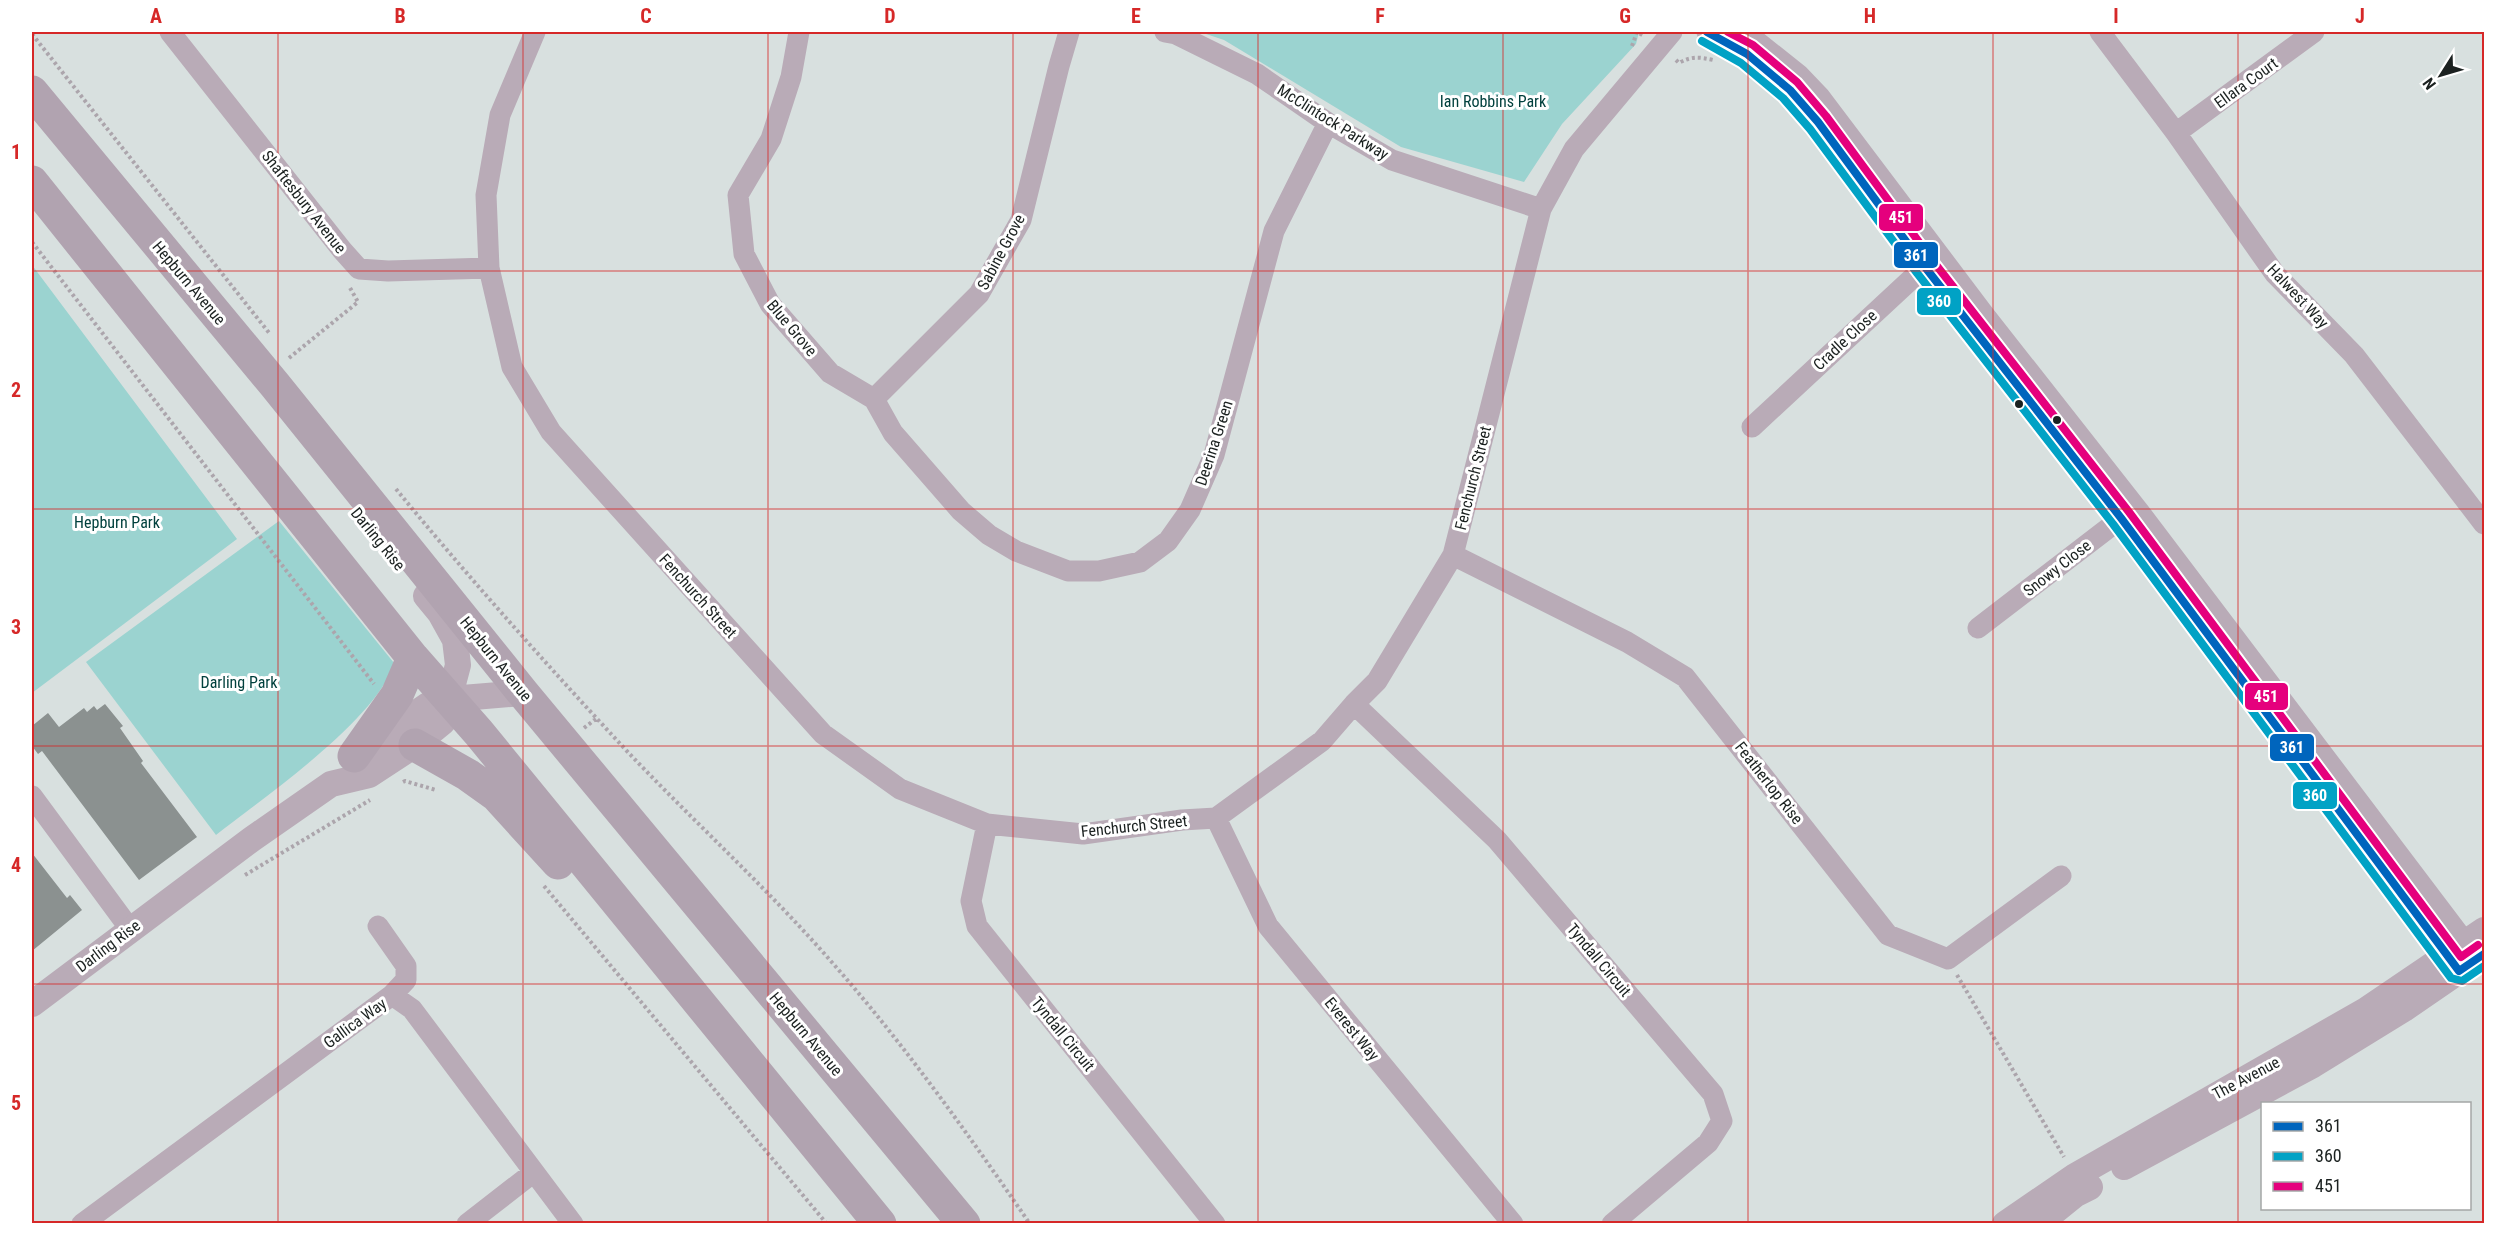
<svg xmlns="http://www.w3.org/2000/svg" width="2516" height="1255" font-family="'Roboto Condensed',sans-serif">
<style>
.green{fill:#9bd3d0}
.building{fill:#8b9190}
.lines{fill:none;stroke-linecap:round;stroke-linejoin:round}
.path{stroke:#aca5ac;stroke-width:4;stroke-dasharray:3 3;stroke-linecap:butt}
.minor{stroke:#b9abb7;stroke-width:21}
.tertiary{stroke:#b9abb7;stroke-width:26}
.primary{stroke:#b1a3b0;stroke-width:33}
.bus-1-casing{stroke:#fff;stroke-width:12}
.bus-2-casing{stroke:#fff;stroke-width:12}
.bus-3-casing{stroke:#fff;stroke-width:12}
.bus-1{stroke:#0065bd;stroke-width:8}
.bus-2{stroke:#01a2c5;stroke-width:8}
.bus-3{stroke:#e5007d;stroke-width:8}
.grid{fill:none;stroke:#d62828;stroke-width:1.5;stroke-opacity:0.55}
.bus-dot{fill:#1b2120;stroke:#fff;stroke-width:2}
.labels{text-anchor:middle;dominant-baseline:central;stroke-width:6;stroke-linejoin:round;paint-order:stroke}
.street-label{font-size:16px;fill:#1b2120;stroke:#fff}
.park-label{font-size:16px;fill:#01403d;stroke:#fff}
.line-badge{stroke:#fff;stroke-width:2}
.badge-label{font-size:16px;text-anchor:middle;font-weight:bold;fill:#fff}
.neatline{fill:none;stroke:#d62828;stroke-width:2}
.grid-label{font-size:20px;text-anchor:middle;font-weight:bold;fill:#d62828}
</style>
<rect width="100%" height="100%" fill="#d8e0df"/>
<path class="green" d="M1200,32h439l-3,12 -74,80 -38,58 -123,-35 -177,-107z
M32,265l205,274 -205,154z
M279,521l115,142c-17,57 -130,134 -178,172l-130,-173z"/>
<path class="building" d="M105,704l18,22 -3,2 23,33 -2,2 56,74 -58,43 -97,-129 -4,3 -6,-8v-20l16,-13 11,14 25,-19 3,4 7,-6 3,4z
M32,853l35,45 3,-3 12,15 -50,41z"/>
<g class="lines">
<path class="path" d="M32,34l238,300
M1632,46l5,-14 7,4
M1676,60l3,3c12,-7 21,-6 34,-3
M32,242l342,442
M289,358l69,-56 -9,-16
M396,489c73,89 151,176 229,260 67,71 140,137 204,210 72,81 140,176 201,265
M584,728l13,-10
M403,782l2,-1 31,9
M245,875l125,-75
M544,886l283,338
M1957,975l107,182"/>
<path class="minor" d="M170,32l172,218 17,19 29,2 101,-3
M535,32l-35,83 -14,80 3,73 23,99 39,65 272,302 77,55 87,35 96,10 99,-14 34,-2 106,-77 32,-37 23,-23 76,-126 88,-346 33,-60 98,-117
M799,32l-8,45 -20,62 -33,56 6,59 26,50 60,69 44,26
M1165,32l11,2 81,40 71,49 64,37 149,49
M1707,32l40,22 43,36 28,32 107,145 196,251 336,450
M1745,32l54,43 21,22 163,216 158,201 333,440
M2100,32l76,101 99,141 79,81 130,169
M2176,133l138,-101
M874,399l19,34 68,78 28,24 27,16 52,20h31l41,-9 28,-21 22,-31 24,-55 60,-224 54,-108
M874,399l105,-105 42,-74 38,-154 10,-34
M1752,427l182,-169
M1453,555l174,87 58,35 203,258 60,24 113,-83
M1978,628l154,-118
M1354,704l143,136 216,254 9,27 -14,22 -96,81
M32,796l98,133
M1216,818l52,108 245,298
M987,824l-16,77 6,25 238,298
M392,995l20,14 161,215
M82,1224l310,-229 14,-15v-14l-28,-40
M467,1224l67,-52"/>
<path class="tertiary" d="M364,749l64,-44 22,-6 73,-6
M32,1004l220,-165 79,-55 38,-9 46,-30 28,-23 15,-57 -3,-25 -15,-27 -14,-17
M2124,1167l189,-102 91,-56 80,-55
M2005,1224l70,-48 291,-166 118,-80
M2039,1224l37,-30 14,-7"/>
<path class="primary" d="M32,92l243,293 248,308 441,531
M32,182l381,476 66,75 401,491
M415,745l53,30 28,20 62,68
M354,756l43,-61 16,-37"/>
<g class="bus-1-casing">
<path id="bus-1" d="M1707,32l40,22 43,36 28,32 107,145 196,251 338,453 25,-17"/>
</g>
<g class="bus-2-casing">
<path id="bus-2" d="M1702,41l39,22 42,35 27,31 107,144 196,251 338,454 11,3 22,-15"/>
</g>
<g class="bus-3-casing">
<path id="bus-3" d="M1728,32l25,13 44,37 29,34 107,145 196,251 332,445 17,-12"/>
</g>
<use href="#bus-1" class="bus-1"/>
<use href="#bus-2" class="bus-2"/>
<use href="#bus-3" class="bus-3"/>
</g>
<path class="grid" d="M278,32v1192M523,32v1192M768,32v1192M1013,32v1192M1258,32v1192M1503,32v1192M1748,32v1192M1993,32v1192M2238,32v1192M32,271h2452M32,509h2452M32,746h2452M32,984h2452"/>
<g class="bus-dot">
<circle cx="2019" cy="404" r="5"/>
<circle cx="2057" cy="420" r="5"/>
</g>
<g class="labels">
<g class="street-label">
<text transform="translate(2246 83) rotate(-36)">Ellara Court</text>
<text transform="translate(1333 122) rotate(32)">McClintock Parkway</text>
<text transform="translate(304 202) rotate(52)">Shaftesbury Avenue</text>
<text transform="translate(1001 252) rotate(-62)">Sabine Grove</text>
<text transform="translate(189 283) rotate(50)">Hepburn Avenue</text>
<text transform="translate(2298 296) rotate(47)">Halwest Way</text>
<text transform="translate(792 328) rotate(50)">Blue Grove</text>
<text transform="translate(1845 340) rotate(-43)">Cradle Close</text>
<text transform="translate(1214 443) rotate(-72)">Deerina Green</text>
<text transform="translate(1473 478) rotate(-76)">Fenchurch Street</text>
<text transform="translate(378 539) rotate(51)">Darling Rise</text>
<text transform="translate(2057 568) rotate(-38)">Snowy Close</text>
<text transform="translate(698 596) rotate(48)">Fenchurch Street</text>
<text transform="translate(496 659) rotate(51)">Hepburn Avenue</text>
<text transform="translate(1769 783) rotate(52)">Feathertop Rise</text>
<text transform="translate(1134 826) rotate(-6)">Fenchurch Street</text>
<text transform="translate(108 946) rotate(-37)">Darling Rise</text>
<text transform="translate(1599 960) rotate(50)">Tyndall Circuit</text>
<text transform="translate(355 1023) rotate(-36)">Gallica Way</text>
<text transform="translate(1352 1029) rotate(51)">Everest Way</text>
<text transform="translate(806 1034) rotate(50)">Hepburn Avenue</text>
<text transform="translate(1063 1034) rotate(51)">Tyndall Circuit</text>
<text transform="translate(2246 1078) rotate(-28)">The Avenue</text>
</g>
<g class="park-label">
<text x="1493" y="101">Ian Robbins Park</text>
<text x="117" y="522">Hepburn Park</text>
<text x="239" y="682">Darling Park</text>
</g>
</g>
<g class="line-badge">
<rect x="1878" y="203" width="46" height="29" rx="6" fill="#e5007d"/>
<rect x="1893" y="241" width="46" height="28" rx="6" fill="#0065bd"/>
<rect x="1916" y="287" width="46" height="29" rx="6" fill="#01a2c5"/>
<rect x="2244" y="682" width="45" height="29" rx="6" fill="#e5007d"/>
<rect x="2269" y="733" width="46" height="29" rx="6" fill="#0065bd"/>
<rect x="2292" y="781" width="46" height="29" rx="6" fill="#01a2c5"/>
</g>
<g class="badge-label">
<text x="1901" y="223">451</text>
<text x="1916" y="261">361</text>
<text x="1939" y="307">360</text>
<text x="2266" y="702">451</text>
<text x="2292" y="753">361</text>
<text x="2315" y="801">360</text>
</g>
<rect width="2516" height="1255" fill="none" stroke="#ffffff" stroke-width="66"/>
<rect x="2261" y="1102" width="210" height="108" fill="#ffffff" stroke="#a4a6a6" stroke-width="1.5"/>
<rect x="2273" y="1122" width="30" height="9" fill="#0065bd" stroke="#a4a6a6" stroke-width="1.5"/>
<text x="2315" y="1132" font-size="18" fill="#1b2120">361</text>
<rect x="2273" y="1152" width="30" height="9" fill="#01a2c5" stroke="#a4a6a6" stroke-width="1.5"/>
<text x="2315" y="1162" font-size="18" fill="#1b2120">360</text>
<rect x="2273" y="1182" width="30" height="9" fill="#e5007d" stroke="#a4a6a6" stroke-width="1.5"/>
<text x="2315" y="1192" font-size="18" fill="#1b2120">451</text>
<g transform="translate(2441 75) rotate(233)" stroke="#ffffff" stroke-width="4.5" paint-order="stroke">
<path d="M0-4.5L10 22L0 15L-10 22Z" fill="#1b2120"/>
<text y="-9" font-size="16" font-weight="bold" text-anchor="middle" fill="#1b2120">N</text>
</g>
<rect x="33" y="33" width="2450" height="1189" class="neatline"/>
<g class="grid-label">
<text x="156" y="23">A</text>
<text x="400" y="23">B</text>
<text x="646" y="23">C</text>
<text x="890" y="23">D</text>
<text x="1136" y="23">E</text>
<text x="1380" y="23">F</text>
<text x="1625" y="23">G</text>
<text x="1870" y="23">H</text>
<text x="2116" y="23">I</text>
<text x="2360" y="23">J</text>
<text x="16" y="159">1</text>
<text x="16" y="397">2</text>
<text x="16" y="634">3</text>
<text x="16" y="872">4</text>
<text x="16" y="1110">5</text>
</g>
</svg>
